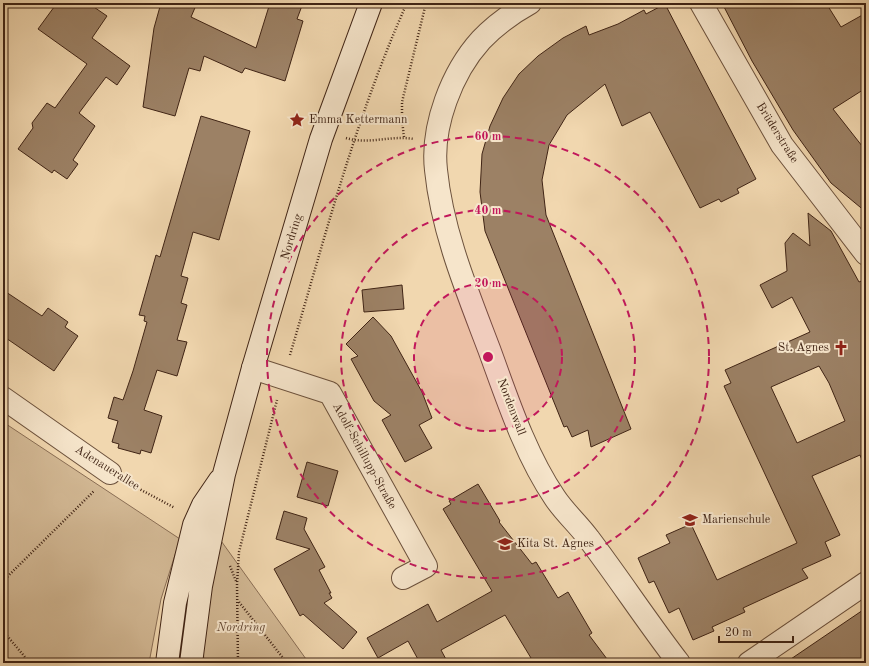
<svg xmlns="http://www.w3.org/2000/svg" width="869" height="666" font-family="'Old Standard TT',serif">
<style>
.green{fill:#d3b995;stroke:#8a6e55}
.building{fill:#9c8165;stroke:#402415;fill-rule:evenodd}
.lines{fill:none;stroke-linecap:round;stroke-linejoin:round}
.street-casing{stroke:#6c513c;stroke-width:24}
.secondary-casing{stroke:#402415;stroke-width:24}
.path{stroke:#402415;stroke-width:2.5;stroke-dasharray:1 2;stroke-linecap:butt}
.street{stroke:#f6e5cb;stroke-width:22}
.secondary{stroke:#f6e5cb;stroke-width:22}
.ring{fill:none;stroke:#c2185b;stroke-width:2;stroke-dasharray:7 5}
.labels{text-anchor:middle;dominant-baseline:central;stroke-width:4;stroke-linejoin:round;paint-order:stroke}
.poi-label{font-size:12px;fill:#402415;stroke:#f6e5cb;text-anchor:start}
.street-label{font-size:12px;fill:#402415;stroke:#f6e5cb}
.park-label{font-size:12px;font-style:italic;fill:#654935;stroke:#f6e5cb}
.centre{fill:#c2185b;stroke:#f6e5cb;stroke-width:2}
.ring-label{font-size:12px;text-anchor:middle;font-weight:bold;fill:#c2185b;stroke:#f6e5cb;stroke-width:4;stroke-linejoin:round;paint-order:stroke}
</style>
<rect width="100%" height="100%" fill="#f1d7af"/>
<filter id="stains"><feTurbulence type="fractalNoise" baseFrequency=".005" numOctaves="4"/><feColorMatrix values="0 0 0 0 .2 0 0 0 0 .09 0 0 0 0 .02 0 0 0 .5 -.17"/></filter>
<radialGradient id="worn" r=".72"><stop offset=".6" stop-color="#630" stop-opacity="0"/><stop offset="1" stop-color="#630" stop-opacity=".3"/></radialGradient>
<path class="green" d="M3,422l177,117 -19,60 -12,64h-146z
M219,538l87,121 6,4h-108c-3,-41 7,-84 15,-125z"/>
<path class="building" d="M57,3h31l19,13 -15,22 38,28 -13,19 -11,-8 -27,36 16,13 -22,34 5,4 -11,15 -13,-9 -2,3 -34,-24 15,-21 -1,-5 15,-20 8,5 32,-44 -49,-35z
M161,3h36l-6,14 65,31 14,-45h33l-6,16 6,2 -18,60 -40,-13 -3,5 -38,-17 -4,15 -11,-3 -14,48 -32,-9 11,-79z
M722,3h104l15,24 25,-14v75l-33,21 33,42v61l-35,-29 -38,-53 -41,-69z
M665,4l91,175 -19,10 2,4 -18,9 -2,-3 -19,9 -50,-96 -28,14 -17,-42 -38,31 -18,30 -7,35 4,35 85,214 -40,18 -3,-17 -16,7 -5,-11 -3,1 -79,-196 -5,-39 2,-38 8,-28 13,-28 16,-24 19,-18 25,-18 23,-12 3,9 29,-11 26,-14 2,4z
M201,116l49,15 -31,109 -26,-8 -12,44 7,2 -7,25 6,2 -10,35 10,2 -10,34 -20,-6 -13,40 18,6 -11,37 -10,-3 -1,4 -22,-6 1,-4 -7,-2 6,-21 -10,-3 6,-21 9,3 10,-29 14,-49 -3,-1 1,-5 -6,-1 17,-60 4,2z
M808,213l23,18 28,51 7,-3v191l-6,-15 -48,21 28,59 -15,7 6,14 -29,13 6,9 -65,30 2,4 -33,15 2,4 -21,9 -14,-32 -10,5 -15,-32 -5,2 -11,-25 32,-15 -4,-8 25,-11 26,56 80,-37 -73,-157 7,-3 -6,-13 85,-38 -18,-35 -20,11 -12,-23 27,-14 -2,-28 8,-10 17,13zM819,366l10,17 16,38 -48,22 -26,-56z
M402,285l2,24 -40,3 -2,-22z
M3,290l39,26 6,-8 20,14 -3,5 13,9 -24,35 -51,-35z
M373,317l18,19 31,56 10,26 -13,7 13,23 -27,14 -23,-42 9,-5 -17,-14 -23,-42 7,-3 -12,-12z
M307,462l31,9 -10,35 -31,-9z
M478,484l22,37 -1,1 33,42 4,-2 22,36 10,-6 24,41 -3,2 21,28h-76l-29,-48 -64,35 7,13h-28l-12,-22 -30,17 -11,-20 61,-34 9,18 55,-31 -49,-82 8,-5 -2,-3z
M284,511l23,7 -3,11 21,38 -6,3 12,23h-2l3,5 -8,5 33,29 -14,17 -40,-35 -3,2 -26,-47 36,-20 -34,-10z
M866,608v55h-81z"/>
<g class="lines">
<g class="street-casing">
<path id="street" d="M530,3c-18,10 -35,22 -49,37 -29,32 -50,86 -45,130 6,61 31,121 53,179 18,49 36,105 66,149 10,15 24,27 34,41 31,41 59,84 90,124
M701,3l81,142 84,109
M253,368l77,25 96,173 -23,12
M3,398l107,75
M749,663l117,-80"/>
</g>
<g class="secondary-casing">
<path id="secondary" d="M167,663l8,-60 19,-78 9,-20 17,-25
M191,663l10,-77 23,-112 29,-106 68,-229 50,-136"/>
</g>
<path class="path" d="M404,137l-2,-17v-18l24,-99
M346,138c22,7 45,-3 68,1
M290,355c35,-118 66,-239 117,-352
M130,484l45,24
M230,566l6,15
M3,581l91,-90
M239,602l48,61
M3,631l27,32
M238,663l-1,-79 2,-32 38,-152"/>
<use href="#street" class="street"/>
<use href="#secondary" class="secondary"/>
</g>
<circle cx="488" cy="357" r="74" fill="#c2185b" fill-opacity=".12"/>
<g class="ring">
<circle cx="488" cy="357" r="74"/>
<circle cx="488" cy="357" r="147"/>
<circle cx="488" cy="357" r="221"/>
</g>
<defs>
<g id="sight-bare" transform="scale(1.2)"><path d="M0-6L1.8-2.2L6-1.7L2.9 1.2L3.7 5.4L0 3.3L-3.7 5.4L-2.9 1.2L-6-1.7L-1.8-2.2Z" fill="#8f2418" stroke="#f6e5cb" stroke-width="2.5" paint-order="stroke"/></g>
<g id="church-bare" transform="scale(1.2)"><path d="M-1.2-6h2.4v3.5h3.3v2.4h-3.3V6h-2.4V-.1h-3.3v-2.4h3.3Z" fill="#8f2418" stroke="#f6e5cb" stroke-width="2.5" paint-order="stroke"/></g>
<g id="school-bare" transform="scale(1.2)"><path d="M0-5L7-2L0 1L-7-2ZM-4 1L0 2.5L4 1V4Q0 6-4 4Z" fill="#8f2418" stroke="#f6e5cb" stroke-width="2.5" paint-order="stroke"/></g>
</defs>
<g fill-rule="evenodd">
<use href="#sight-bare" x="297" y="120"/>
<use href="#church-bare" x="841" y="348"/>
<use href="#school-bare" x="690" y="520"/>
<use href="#school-bare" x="505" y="544"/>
</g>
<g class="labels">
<g class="poi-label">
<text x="309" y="120">Emma Kettermann</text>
<text x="829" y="348" text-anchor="end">St. Agnes</text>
<text x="702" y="520">Marienschule</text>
<text x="517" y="544">Kita St. Agnes</text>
</g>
<g class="street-label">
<text transform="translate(777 133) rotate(58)">Brüderstraße</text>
<text transform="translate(292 237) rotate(-73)">Nordring</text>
<text transform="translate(511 407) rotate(69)">Nordenwall</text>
<text transform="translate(364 456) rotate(61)">Adolf-Schillupp-Straße</text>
<text transform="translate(107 468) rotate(32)">Adenauerallee</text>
</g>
<g class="park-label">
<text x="241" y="628">Nordring</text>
</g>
</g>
<circle cx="488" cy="357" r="6" class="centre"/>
<g class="ring-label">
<text x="488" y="140">60 m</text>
<text x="488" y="214">40 m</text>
<text x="488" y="287">20 m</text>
</g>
<rect width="869" height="666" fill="none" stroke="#f1d7af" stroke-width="16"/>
<rect x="4" y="4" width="861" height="658" fill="none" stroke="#402415" stroke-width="2"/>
<rect x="8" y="8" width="853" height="650" fill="none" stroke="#402415"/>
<path d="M719 636v6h74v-6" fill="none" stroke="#402415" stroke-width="2"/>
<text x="725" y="636" font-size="12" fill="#402415" stroke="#f6e5cb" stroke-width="3" paint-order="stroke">20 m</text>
<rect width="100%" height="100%" filter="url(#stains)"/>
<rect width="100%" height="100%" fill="url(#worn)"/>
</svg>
